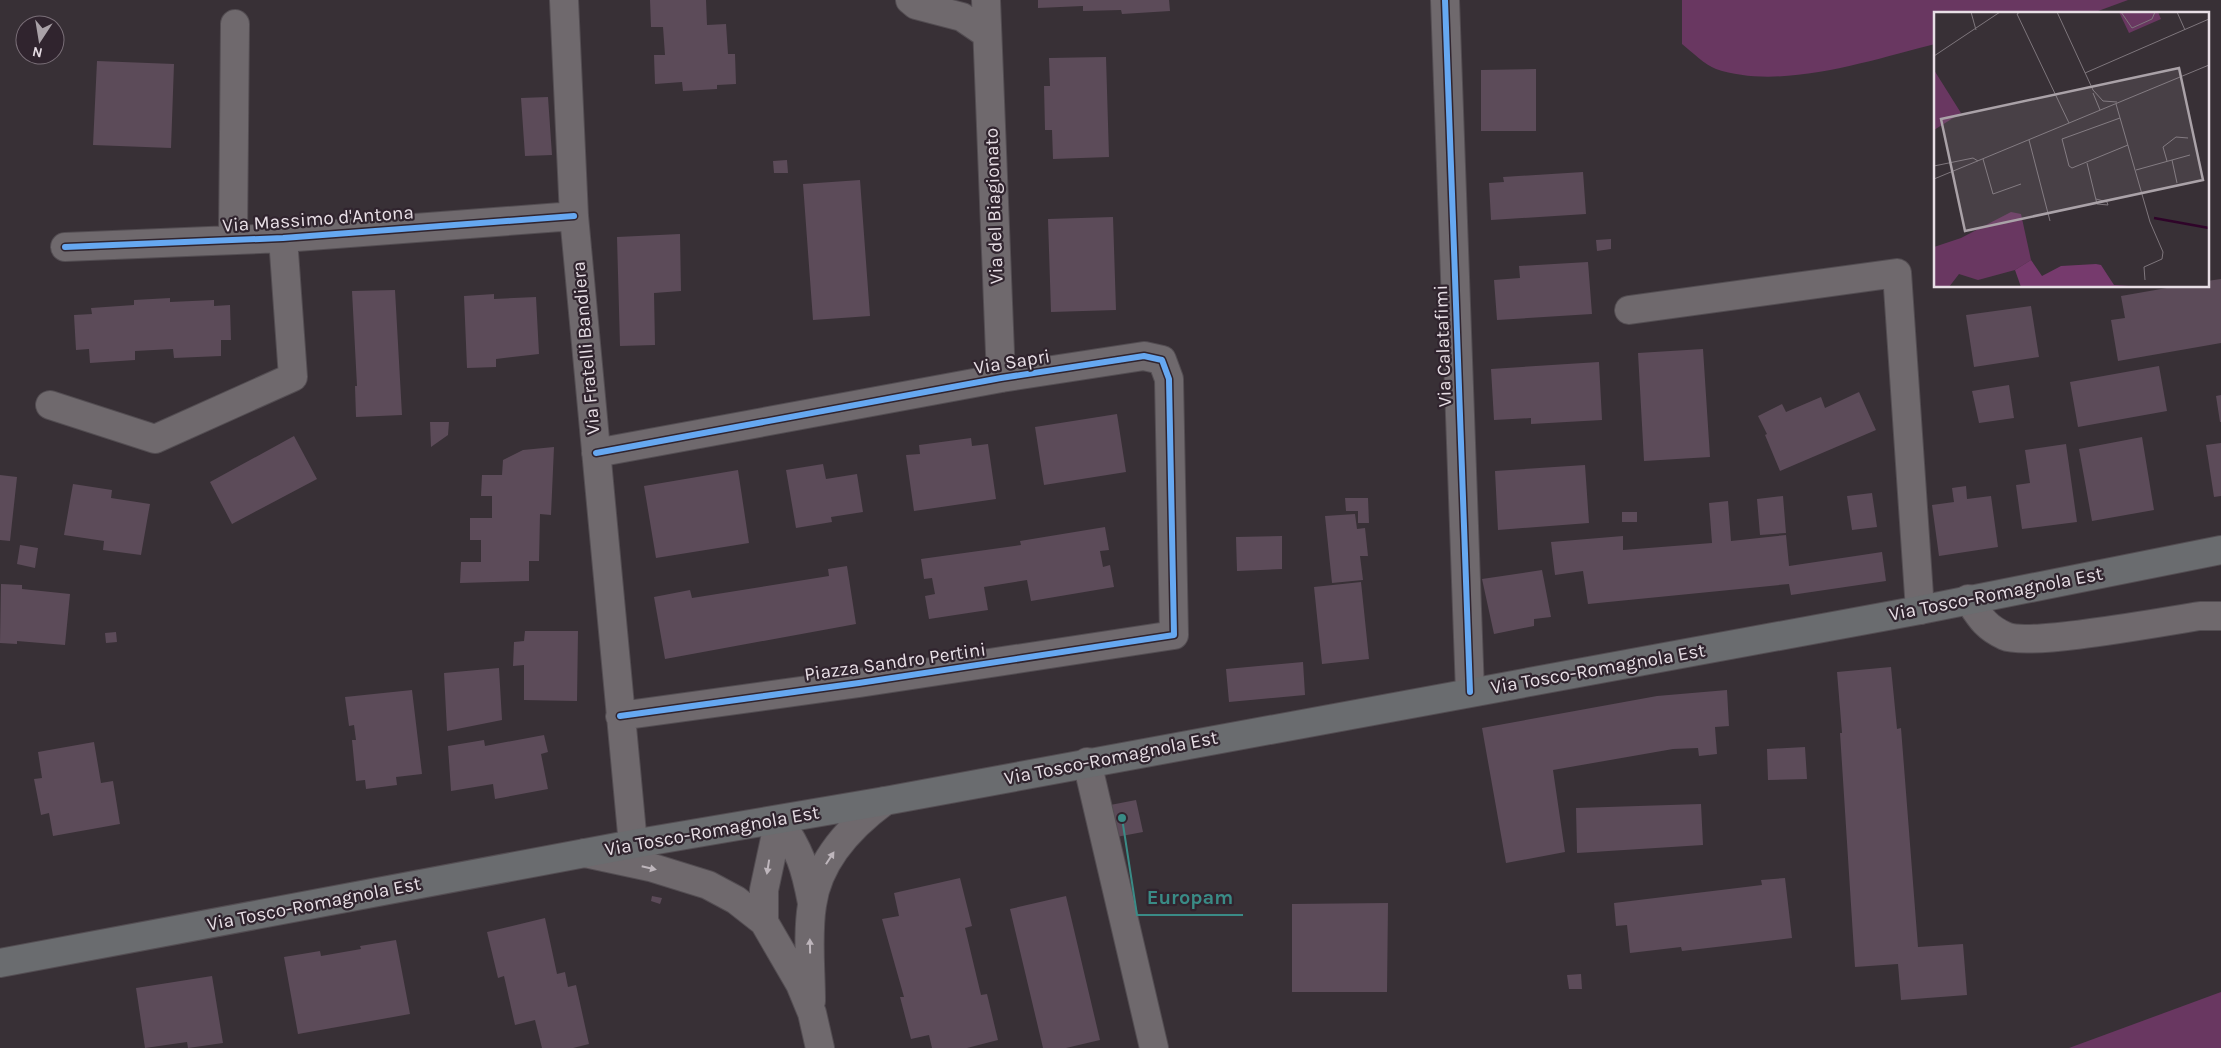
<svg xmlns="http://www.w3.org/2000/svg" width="2221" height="1048" font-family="Karla,sans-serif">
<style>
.green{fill:#693761}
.building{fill:#5c4b59}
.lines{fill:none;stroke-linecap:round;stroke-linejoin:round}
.minor-casing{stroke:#534d52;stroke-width:30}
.major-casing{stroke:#534d52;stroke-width:30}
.minor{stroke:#6f696d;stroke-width:28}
.major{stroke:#6a6c6f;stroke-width:28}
.cycleway-casing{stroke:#30242e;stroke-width:9}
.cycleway{stroke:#66a8f1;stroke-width:6}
.oneway{fill:#beb6bc}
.labels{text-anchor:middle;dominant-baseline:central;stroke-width:4.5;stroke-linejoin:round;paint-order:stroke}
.street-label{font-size:19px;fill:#e8dfe6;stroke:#30242e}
.inset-river{fill:none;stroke:#2f0429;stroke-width:2.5}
.inset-road{fill:none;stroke:#7e767c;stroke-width:1}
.view{fill:#aaa2a8;fill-opacity:0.15;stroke:#aaa2a8;stroke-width:2.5}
.inset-edge{fill:none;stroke:#e8dfe6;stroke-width:2.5}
.leader{fill:none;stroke:#3a8b86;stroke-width:2}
.callout-dot{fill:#3a8b86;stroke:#30242e;stroke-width:2}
.callout-label{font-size:20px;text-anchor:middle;font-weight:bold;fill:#3a8b86;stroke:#30242e;stroke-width:4.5;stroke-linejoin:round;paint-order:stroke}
</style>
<rect width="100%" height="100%" fill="#383036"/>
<path class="green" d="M1682,0h446l-38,14h-155v30c-64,16 -154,47 -219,25 -11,-4 -24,-17 -34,-25z
M2221,992v56h-152z"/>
<path class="building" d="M650,0h56l1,25 19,-1 2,30h7l1,30 -19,1v4l-34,2 -1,-9 -27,2 -1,-29h11l-2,-28h-12z
M1038,0h131l1,11 -48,3 -1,-4 -38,1v-5l-45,2z
M1106,57l3,100 -56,2 -1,-29h-7l-1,-44h6l-1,-28z
M97,61l77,3 -3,84 -78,-3z
M1536,69v62h-55v-61z
M548,97l4,58 -27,1 -4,-58z
M787,160l1,13h-14l-1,-12z
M1583,172l3,42 -95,6 -2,-37 15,-1 -1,-5z
M860,180l10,136 -57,4 -10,-136z
M1113,217l3,93 -65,2 -3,-93z
M680,234l1,57 -27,2 1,52 -35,1 -3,-109z
M1611,239v10l-14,2 -1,-11z
M1588,262l4,52 -95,6 -3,-40 26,-2 -1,-12z
M2221,279v64l-103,18 -7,-41 14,-2 -4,-22 57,-10h29v-5z
M395,290l7,125 -46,2 -1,-31h2l-5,-95z
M494,294v5l42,-2 3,57 -43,5v8l-29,1 -3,-72z
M170,298v4l44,-2v6l16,-1 1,35h-10v16l-47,2 -1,-9 -38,2v9l-45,3 -1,-14 -13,1 -2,-35 18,-1 -1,-6 43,-3v-5z
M2031,306l8,51 -65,10 -8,-52z
M1703,349l7,108 -66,4 -6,-108z
M1599,362l3,58 -71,4v-6l-37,2 -3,-51z
M2159,366l8,45 -89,16 -8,-45z
M2009,385l5,33 -35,5 -7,-32z
M1859,392l17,38 -96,41 -15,-36 2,-1 -9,-18 24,-12 4,8 35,-15 4,11z
M2221,395v27h-1l-4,-26z
M1117,414l9,58 -82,13 -9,-58z
M430,422h19l-1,13 -17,12z
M294,436l23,43 -85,45 -22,-42z
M2142,437l12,73 -62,11 -13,-72z
M971,438l1,8 16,-2 8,55 -82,12 -8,-56 14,-1 -1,-9z
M2221,443v53l-7,1 -8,-52z
M2066,444l11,78 -55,7 -6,-44 14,-2 -5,-33z
M554,447l-3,68 -11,-1 -1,47h-10v20l-69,2 1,-21h20v-22h-11v-22h22v-22h-11l1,-21h20l1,-15 20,-10z
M823,464l3,15 31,-5 6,38 -32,5 1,5 -36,6 -10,-58z
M1585,465l4,58 -91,7 -3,-59z
M738,470l11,73 -93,15 -12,-72z
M0,475l17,2 -7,64 -10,-1z
M73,484l39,6 -1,8 39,6 -9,51 -38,-5 1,-9 -40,-6z
M1966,486l1,13 24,-3 7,51 -59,9 -7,-51 22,-3 -2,-14z
M1872,493l5,34 -25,3 -5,-34z
M1783,496l3,37 -26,2 -3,-36z
M1345,498h23l1,25h-11v-12h-12z
M1728,501l3,40 55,-6 3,31 93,-14 4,29 -95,14 -2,-11 -201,20 -5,-33 -28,4 -4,-33 72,-6v14l89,-7 -3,-40z
M1622,512h15v10h-15z
M1355,514l2,15 8,-1 3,28h-8l3,24 -31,3 -7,-67z
M1105,527l4,23 -9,1 3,16 7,-2 4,22 -83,14 -4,-21 -43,7 4,23 -59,9 -4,-23 10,-2 -3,-16 -8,1 -3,-20 100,-14 -1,-4z
M1282,536v33l-45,2 -1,-34z
M20,545l18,3 -3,20 -18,-4z
M847,566l9,58 -191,35 -11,-62 36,-7 2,8 137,-22 -1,-7z
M1542,570l9,47 -17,2v7l-40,8 -12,-55z
M1361,582l8,77 -47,5 -8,-77z
M1,584l21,1v4l48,5 -5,51 -48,-4v3l-17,-1z
M525,631h53l-1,70 -53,-1v-35l-11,1 1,-24 10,-1z
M116,632l1,10 -11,1 -1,-10z
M1303,662l2,33 -76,7 -3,-33z
M1891,667l6,62 4,-1 17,219 45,-3 4,51 -66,5 -3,-36 -43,3 -15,-234h2l-5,-61z
M499,668l3,52 -55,11 -3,-58z
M412,690l10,84 -26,3 1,8 -31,4 -1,-9 -9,1 -4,-41h4l-2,-15 -5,1 -4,-29z
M1727,690l2,36 -14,1 2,27 -18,2 -1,-8 -25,1 -120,21 12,82 -59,11 -24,-135 175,-32z
M544,735l4,17 -7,2 7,35 -53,10 -2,-15 -42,7 -3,-45 36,-6 1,6z
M94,742l7,41 12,-2 7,43 -67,12 -4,-23 -8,2 -7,-36 8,-1 -4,-26z
M1805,747l2,32 -39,1 -1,-31z
M1136,800l7,32 -32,6 -6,-32z
M1701,804l2,41 -126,8 -1,-45z
M960,878l12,48 -7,2 16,67 6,-1 11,46 -31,8h-35l-3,-13 -18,4 -11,-42h4l-22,-78 17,-3 -5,-23z
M1785,878l7,60 -110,13 -1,-4 -51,6 -3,-28 -11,1 -2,-23 148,-18 -1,-5z
M652,896l10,2 -2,6 -9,-3z
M1066,896l34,144 -34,8h-23l-33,-139z
M1388,903l-1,89h-95v-88z
M545,918l12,56 8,-2 3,15 8,-2 13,59 -16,4h-31l-7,-28 -20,5 -11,-49 -6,2 -11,-46z
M396,940l14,74 -112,20 -14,-77 36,-6 1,5 40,-7 -1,-3z
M1581,974l1,15h-13l-2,-14z
M212,976l11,67 -35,5 -1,-6 -42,6 -9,-60z"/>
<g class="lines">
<g class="minor-casing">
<path id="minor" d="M564,0l10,216 59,628
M910,0l6,5 46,12 25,17
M986,0l15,378
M1445,0l25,692
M233,240l2,-216
M65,247l218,-9 291,-22
M1629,310l268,-37 23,337
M50,405l105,34 138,-62 -10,-139
M596,453l405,-75 143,-22 18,4 7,19 5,256 -315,48 -239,33
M1968,599c12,18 17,28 37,37 24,11 161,-15 195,-20h21
M1087,762l67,286
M779,820c21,31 26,46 33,83
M585,853l65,14 58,18 28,15 28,22 36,62 12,29 8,35
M764,922v-32l15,-70
M811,1001c0,-31 -4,-65 1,-96 6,-44 39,-79 73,-104"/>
</g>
<g class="major-casing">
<path id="major" d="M0,963l633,-119 252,-43 1035,-191 301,-60"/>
</g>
<use href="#minor" class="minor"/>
<use href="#major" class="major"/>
<g class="cycleway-casing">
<path id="cycleway" d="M1445,0l25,692
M65,247l218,-9 291,-22
M596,453l405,-75 143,-22 18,4 7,19 5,256 -315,48 -239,33"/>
</g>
<use href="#cycleway" class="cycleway"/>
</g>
<defs><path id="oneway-solid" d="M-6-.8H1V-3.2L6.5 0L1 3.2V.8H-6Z" transform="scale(1.25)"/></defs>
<g class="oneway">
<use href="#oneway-solid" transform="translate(830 858) rotate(-57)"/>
<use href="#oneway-solid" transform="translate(768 867) rotate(99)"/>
<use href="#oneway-solid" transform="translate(649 868) rotate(13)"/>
<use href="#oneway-solid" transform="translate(810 946) rotate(-91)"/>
</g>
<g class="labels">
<g class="street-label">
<text transform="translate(994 206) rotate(-92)">Via del Biagionato</text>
<text transform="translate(318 219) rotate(-4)">Via Massimo d'Antona</text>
<text transform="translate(1443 346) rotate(-92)">Via Calatafimi</text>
<text transform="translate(586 348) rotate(-95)">Via Fratelli Bandiera</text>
<text transform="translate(1012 362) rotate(-9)">Via Sapri</text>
<text transform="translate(1996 594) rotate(-11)">Via Tosco-Romagnola Est</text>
<text transform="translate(895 662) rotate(-8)">Piazza Sandro Pertini</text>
<text transform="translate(1598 669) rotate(-10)">Via Tosco-Romagnola Est</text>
<text transform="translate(1111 758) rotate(-11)">Via Tosco-Romagnola Est</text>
<text transform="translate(712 831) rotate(-10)">Via Tosco-Romagnola Est</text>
<text transform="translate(314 904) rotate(-11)">Via Tosco-Romagnola Est</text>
</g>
</g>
<g transform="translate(1934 12)">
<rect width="275" height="275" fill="#383036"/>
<path d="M185,0h39l3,7 -32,14zM0,58l27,43 -27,17zM77,200l10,2 10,46 -16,10 -37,10 -19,-6 -10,13h-15v-40l27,-9z" fill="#693761"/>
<path d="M97,248l11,16 19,-10 35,-2 5,1 13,20 29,2h-122l-6,-17z" fill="#763a6d"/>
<path class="inset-river" d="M220,206l55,10"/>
<path class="inset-road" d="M37,0l5,18M86,0l-3,2 52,109M123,0l36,78 10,11 14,1M187,0l11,16 20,-9 3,-7M243,0l8,18M0,44l66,-44M151,61l124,-54M159,81l7,17M182,92l34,118 13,30 -1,7 -18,8 1,13M186,106l-58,21 7,27 3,2 56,-23M95,128l21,81M49,147l10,35 28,-10M238,148l5,23M233,149l-4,-14 13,-10 12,1M153,151l10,41 11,1 -1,-3 -11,-3M0,154l39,-8 5,3M202,158l54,-15M0,167l275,-114"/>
<path class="view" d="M245,56l24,112 -238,51 -24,-112z"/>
<rect width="275" height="275" class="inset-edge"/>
</g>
<path class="leader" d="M1122 818L1137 915H1243"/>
<circle class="callout-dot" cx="1122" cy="818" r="5"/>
<g class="callout-label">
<text x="1190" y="904">Europam</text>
</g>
<g transform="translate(40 40) rotate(192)"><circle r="24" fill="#30242e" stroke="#7a6f78"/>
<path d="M0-4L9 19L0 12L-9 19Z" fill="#aaa2a8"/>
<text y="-8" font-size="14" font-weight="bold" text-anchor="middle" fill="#e8dfe6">N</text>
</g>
</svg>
